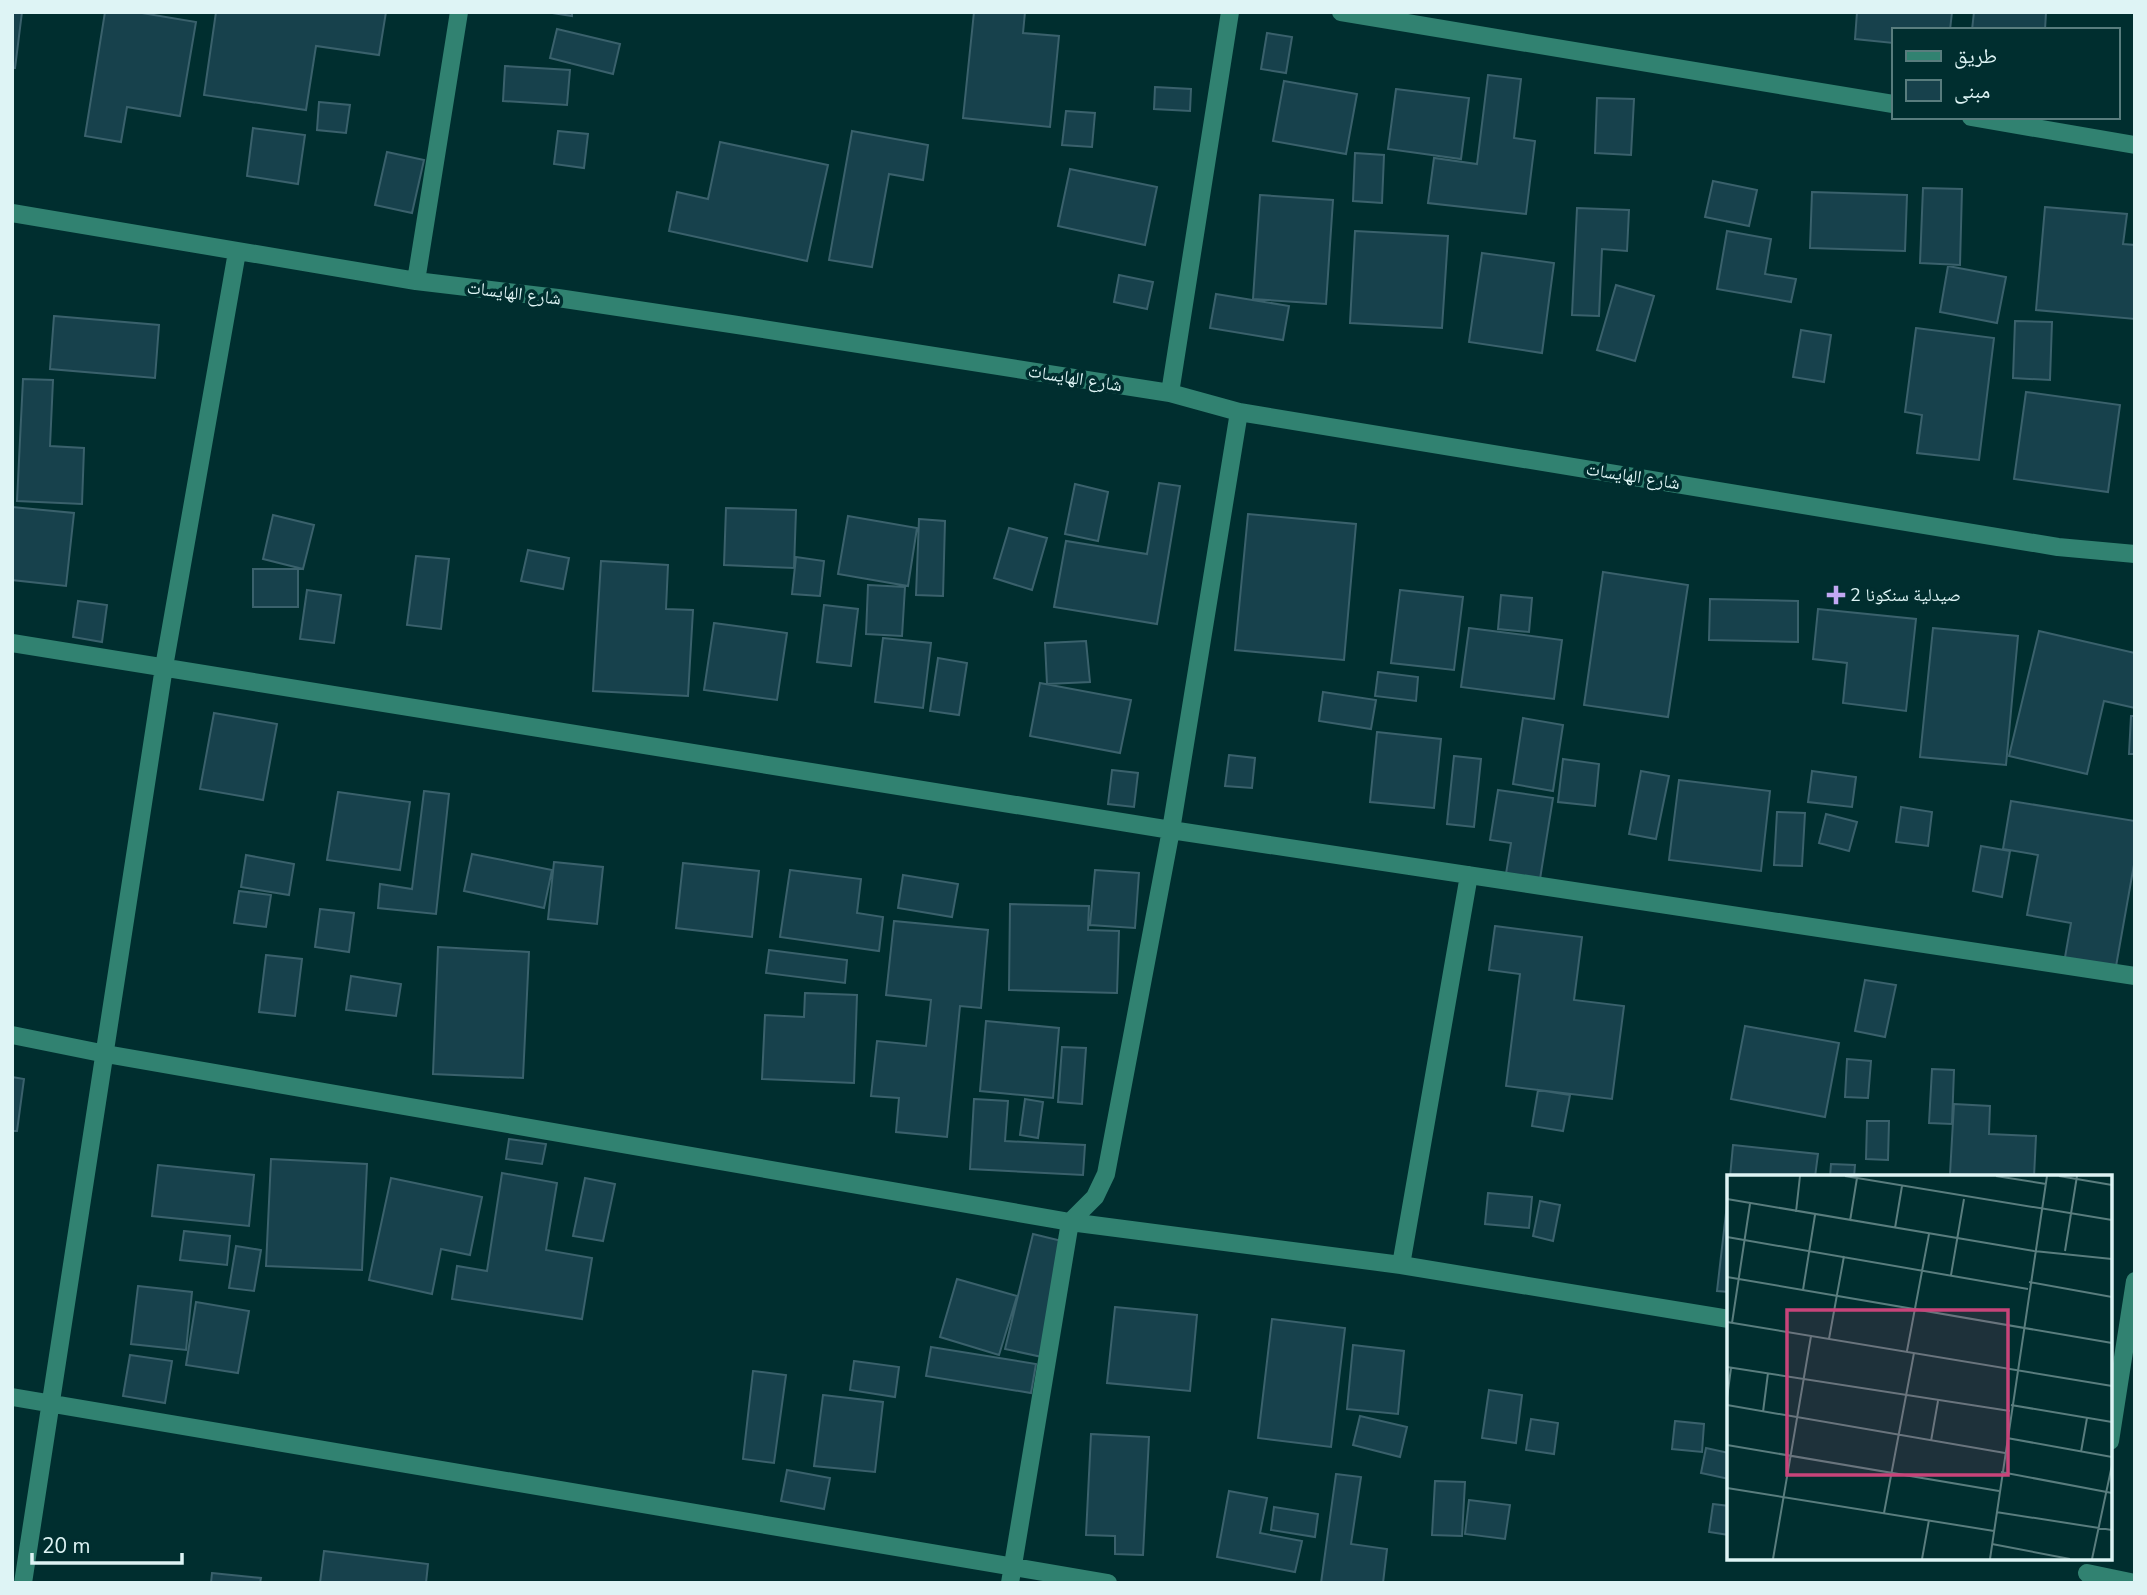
<svg xmlns="http://www.w3.org/2000/svg" width="2147" height="1595" font-family="'Nunito Sans','Noto Naskh Arabic',sans-serif">
<style>
.building{fill:#17414c;stroke:#3a616c;stroke-width:2}
.lines{fill:none;stroke-linecap:round;stroke-linejoin:round}
.minor{stroke:#318271;stroke-width:18}
.poi-dot{fill:#c2a8f2;stroke:#002e2f;stroke-width:2.5}
.labels{text-anchor:middle;dominant-baseline:central;stroke-width:7;stroke-linejoin:round;paint-order:stroke}
.street-label{font-size:18px;fill:#def4f5;stroke:#002e2f}
.poi-label{font-size:18px;fill:#def4f5;stroke:#002e2f;text-anchor:start}
.inset-road{fill:none;stroke:#597d7e;stroke-width:2}
.view{fill:#c8447a;fill-opacity:0.15;stroke:#c8447a;stroke-width:3.5}
.inset-edge{fill:none;stroke:#def4f5;stroke-width:3.5}
</style>
<rect width="100%" height="100%" fill="#002e2f"/>
<path class="building" d="M12,12h10l-7,56h-3z
M105,12h31l60,10 -16,94 -53,-9 -6,35 -36,-6z
M216,12h170l-7,43 -63,-9 -10,64 -102,-15z
M546,12h26v4z
M974,12h51l-2,21 36,3 -9,91 -87,-9z
M1857,12h95l-2,18h-57v13l-38,-4z
M1974,12h72l-1,18h-73z
M557,29l63,15 -7,30 -63,-16z
M1267,33l25,4 -6,36 -25,-4z
M505,66l65,4 -3,35 -64,-4z
M1488,75l33,4 -7,59 21,3 -9,73 -98,-11 6,-45 43,6z
M1284,81l73,13 -11,60 -73,-13z
M1155,87l36,2 -1,22 -36,-2z
M1396,89l73,9 -8,61 -73,-10z
M1597,98l37,1 -3,56 -36,-2z
M319,102l31,3 -4,28 -29,-3z
M1066,111l29,2 -3,34 -30,-2z
M253,128l52,7 -7,49 -51,-8z
M558,131l30,3 -4,34 -30,-4z
M852,131l76,14 -5,35 -34,-6 -17,93 -43,-7z
M720,142l108,23 -21,96 -138,-30 8,-39 31,7z
M387,152l37,8 -12,53 -37,-8z
M1355,153l29,2 -2,48 -29,-2z
M1070,169l87,18 -12,58 -87,-19z
M1713,181l44,9 -8,36 -44,-9z
M1923,188l39,1 -2,76 -40,-2z
M1812,192l95,3 -2,56 -95,-3z
M1260,195l73,5 -7,104 -73,-5z
M2045,207l82,7 -4,30 12,1v74l-99,-9z
M1577,208l52,2 -2,41 -25,-2 -3,67 -27,-1z
M1355,231l93,5 -6,92 -92,-5z
M1727,231l44,8 -6,35 31,5 -5,23 -74,-13z
M1482,253l72,10 -12,90 -73,-11z
M1948,266l58,11 -9,46 -57,-11z
M1119,275l34,7 -6,27 -33,-7z
M1616,285l38,11 -19,65 -38,-11z
M1216,294l73,12 -6,34 -73,-12z
M54,316l105,9 -4,53 -105,-9z
M2015,321l37,1 -2,58 -37,-2z
M1916,328l78,10 -15,122 -62,-7 5,-38 -17,-3z
M1801,330l30,5 -7,47 -31,-5z
M23,379l30,1 -3,66 34,2 -2,56 -65,-3z
M2026,392l94,13 -12,87 -94,-13z
M1159,483l21,3 -23,138 -103,-17 12,-66 81,13z
M1075,484l33,8 -10,49 -33,-7z
M12,507l62,6 -8,73 -54,-6z
M726,508l70,2 -2,58 -70,-3z
M1248,514l108,10 -12,136 -109,-10z
M273,515l41,10 -11,44 -40,-10z
M848,516l69,12 -9,58 -70,-12z
M919,519l26,2 -2,75 -27,-1z
M1009,528l38,10 -15,52 -38,-12z
M528,550l41,8 -6,31 -42,-8z
M416,556l33,3 -8,70 -34,-4z
M796,557l28,4 -4,35 -28,-2z
M601,561l67,4 -2,44 27,1 -5,86 -95,-5z
M253,569h45v38h-45z
M1603,572l85,13 -20,132 -84,-12z
M868,585l37,2 -3,49 -36,-2z
M307,590l34,5 -7,48 -34,-4z
M1400,590l63,7 -9,73 -63,-7z
M1501,595l31,3 -3,34 -31,-3z
M1710,599l88,2v41l-89,-2z
M78,601l29,4 -5,37 -29,-5z
M824,605l34,4 -7,57 -34,-4z
M1818,609l98,10 -10,92 -63,-8 4,-40 -34,-4z
M714,623l73,10 -10,67 -73,-10z
M1469,628l93,12 -8,59 -93,-12z
M1933,628l85,8 -12,129 -86,-8z
M2039,631l96,22v55l-31,-7 -17,73 -78,-18z
M883,638l48,5 -8,65 -48,-6z
M1086,641l4,41 -43,2 -2,-41z
M938,658l29,5 -8,52 -29,-4z
M1378,672l40,5 -2,24 -41,-5z
M1040,683l91,17 -11,53 -90,-17z
M1323,692l53,8 -5,29 -52,-8z
M214,713l63,11 -14,76 -63,-11z
M2131,716h4v38h-6z
M1523,718l40,7 -10,66 -40,-7z
M1377,732l64,7 -7,69 -64,-6z
M1229,755l26,3 -3,30 -27,-2z
M1454,756l27,3 -7,68 -27,-3z
M1563,759l36,5 -4,42 -37,-4z
M1112,770l26,3 -4,34 -26,-3z
M1641,771l28,5 -13,63 -27,-5z
M1812,771l44,6 -4,30 -44,-5z
M1679,780l91,11 -9,80 -92,-11z
M1498,790l55,8 -13,81 -34,-5 5,-31 -21,-3z
M424,791l25,3 -13,120 -58,-6 2,-24 32,5z
M338,792l72,10 -10,68 -73,-10z
M2011,801l124,20v38l-20,113 -51,-9 7,-40 -44,-8 11,-60 -35,-6z
M1901,807l31,5 -4,34 -32,-4z
M1777,812l28,1 -3,53 -28,-1z
M1826,814l31,8 -8,29 -30,-8z
M1981,846l29,5 -8,46 -29,-6z
M472,854l80,16 -8,38 -80,-17z
M246,855l48,9 -5,31 -48,-8z
M554,862l49,5 -6,57 -49,-5z
M683,863l76,8 -7,66 -76,-9z
M790,870l71,9 -4,34 26,4 -4,34 -99,-14z
M1095,870l44,3 -4,55 -45,-3z
M903,875l55,9 -6,33 -54,-9z
M239,891l32,4 -5,32 -32,-4z
M1010,904l79,2 -1,24 31,1 -2,62 -108,-3z
M320,909l34,4 -5,39 -34,-5z
M894,921l94,9 -7,78 -21,-2 -13,131 -51,-5 3,-34 -28,-2 6,-55 49,5 5,-46 -45,-5z
M1495,926l87,11 -8,63 50,6 -12,93 -106,-13 14,-112 -31,-4z
M438,947l91,5 -6,126 -90,-4z
M769,950l78,10 -2,23 -79,-10z
M266,955l36,4 -7,57 -36,-4z
M351,976l50,8 -5,32 -50,-6z
M1865,980l31,5 -11,52 -30,-6z
M805,993l52,2 -3,88 -92,-4 3,-64 39,2z
M986,1021l73,7 -6,70 -73,-7z
M1745,1026l94,17 -14,74 -94,-18z
M1062,1047l24,1 -4,56 -24,-2z
M1847,1059l24,2 -3,37 -23,-1z
M1932,1069l22,1 -2,54 -23,-1z
M12,1077l12,2 -7,52h-5z
M1538,1090l32,5 -7,36 -31,-5z
M974,1099l34,2 -3,40 80,4 -2,30 -113,-6z
M1025,1099l18,3 -5,36 -18,-3z
M1954,1104l36,2 -1,28 47,2 -2,41 -84,-3z
M1867,1121h22l-1,39 -22,-1z
M509,1139l37,5 -4,20 -36,-5z
M1733,1145l85,9 -3,23h-85z
M271,1159l96,5 -5,106 -96,-4z
M1831,1164l24,1 -1,12h-24z
M158,1165l96,10 -5,51 -97,-10z
M502,1173l55,10 -11,67 46,8 -10,61 -130,-20 5,-33 30,5z
M391,1178l91,19 -12,58 -29,-6 -9,45 -63,-14z
M585,1178l30,6 -12,57 -30,-5z
M1729,1187v105l-12,-1z
M1488,1193l44,4 -3,31 -44,-4z
M1540,1201l20,4 -7,36 -20,-5z
M184,1231l46,5 -3,29 -47,-5z
M1033,1234l37,9 -28,114 -37,-8z
M236,1246l25,4 -7,41 -25,-3z
M957,1279l60,17 -18,59 -59,-18z
M138,1286l54,6 -6,58 -55,-6z
M196,1302l53,9 -11,62 -52,-8z
M1115,1307l82,8 -7,76 -83,-8z
M1272,1319l73,9 -14,119 -73,-9z
M1353,1345l51,6 -6,63 -51,-5z
M931,1347l105,17 -5,29 -105,-17z
M130,1355l42,6 -7,42 -42,-7z
M854,1361l45,6 -4,30 -45,-7z
M753,1371l33,4 -12,88 -31,-4z
M1489,1390l33,5 -6,48 -34,-5z
M823,1395l60,7 -8,70 -61,-6z
M1360,1416l47,11 -7,30 -47,-12z
M1531,1419l27,4 -4,31 -28,-4z
M1675,1421l29,3 -2,28 -30,-3z
M1091,1434l58,3 -6,118 -28,-1v-18l-29,-1z
M1706,1448l23,5v26l-28,-6z
M787,1470l43,8 -6,31 -43,-8z
M1336,1474l25,3 -10,67 36,5 -4,34h-62z
M1435,1481l30,1 -3,54 -30,-1z
M1229,1491l38,7 -7,35 42,8 -7,31 -78,-15z
M1469,1500l41,5 -5,34 -40,-5z
M1713,1504l16,2v29l-20,-3z
M1274,1507l44,7 -3,23 -44,-7z
M324,1551l104,13 -2,19h-106z
M212,1573l49,5 -1,5h-49z"/>
<g class="lines">
<path class="minor" d="M1341,12l552,92
M1971,117l164,28
M12,213l404,68 142,17 173,26 439,69 69,19 819,135 77,7
M416,281l43,-269
M1170,393l60,-381
M12,643l1159,187 964,146
M12,1035l94,19 964,168 331,43 328,54
M1401,1265l68,-390
M12,1397l1096,186
M2110,1441l25,-160
M2087,1573l48,10
M23,1583l141,-916 73,-415
M1010,1583l60,-361 25,-25 11,-23 65,-344 68,-418"/>
</g>
<path class="poi-dot" d="M1832.5 584.5h7v7h7v7h-7v7h-7v-7h-7v-7h7z"/>
<g class="labels">
<g class="street-label">
<text transform="translate(514 293) rotate(7)">شارع الهايسات</text>
<text transform="translate(1075 378) rotate(9)">شارع الهايسات</text>
<text transform="translate(1633 476) rotate(9)">شارع الهايسات</text>
</g>
<g class="poi-label">
<text x="1850" y="595">صيدلية سنكونا 2</text>
</g>
</g>
<g transform="translate(1727 1175)">
<rect width="385" height="385" fill="#002e2f"/>
<path class="inset-road" d="M118,1l267,44M269,1l50,8M332,1l53,9M0,24l307,52 78,8M69,37l4,-36M123,46l7,-43M168,53l7,-42M0,62l301,52M338,76l12,-75M224,100l13,-76M0,102l385,66M302,107l83,15M76,115l12,-75M0,147l385,64M5,148l18,-119M102,164l15,-83M180,176l22,-117M0,192l283,44M0,223l4,-30M0,230l278,48M284,230l101,17M36,237l5,-39M280,263l105,19M204,266l7,-40M0,270l272,46M354,277l6,-34M274,297l111,21M0,313l267,43M269,337l116,18M157,338l30,-160M265,369l78,15M46,384l38,-223M195,384l7,-39M263,384l57,-383M365,384l20,-94"/>
<path class="view" d="M60,135h221v165h-221z"/>
<rect width="385" height="385" class="inset-edge"/>
</g>
<rect width="2147" height="1595" fill="none" stroke="#def4f5" stroke-width="28"/>
<rect x="1892" y="28" width="228" height="91" fill="#002e2f" stroke="#597d7e" stroke-width="2"/>
<rect x="1906" y="51" width="35" height="10" fill="#318271" stroke="#597d7e" stroke-width="2"/>
<text x="1954" y="63" font-size="21" fill="#def4f5">طريق</text>
<rect x="1906" y="80" width="35" height="21" fill="#17414c" stroke="#597d7e" stroke-width="2"/>
<text x="1954" y="98" font-size="21" fill="#def4f5">مبنى</text>
<path d="M32 1553v10h150v-10" fill="none" stroke="#def4f5" stroke-width="3.5"/>
<text x="42" y="1553" font-size="21" fill="#def4f5" stroke="#002e2f" stroke-width="5" paint-order="stroke">20 m</text>
</svg>
